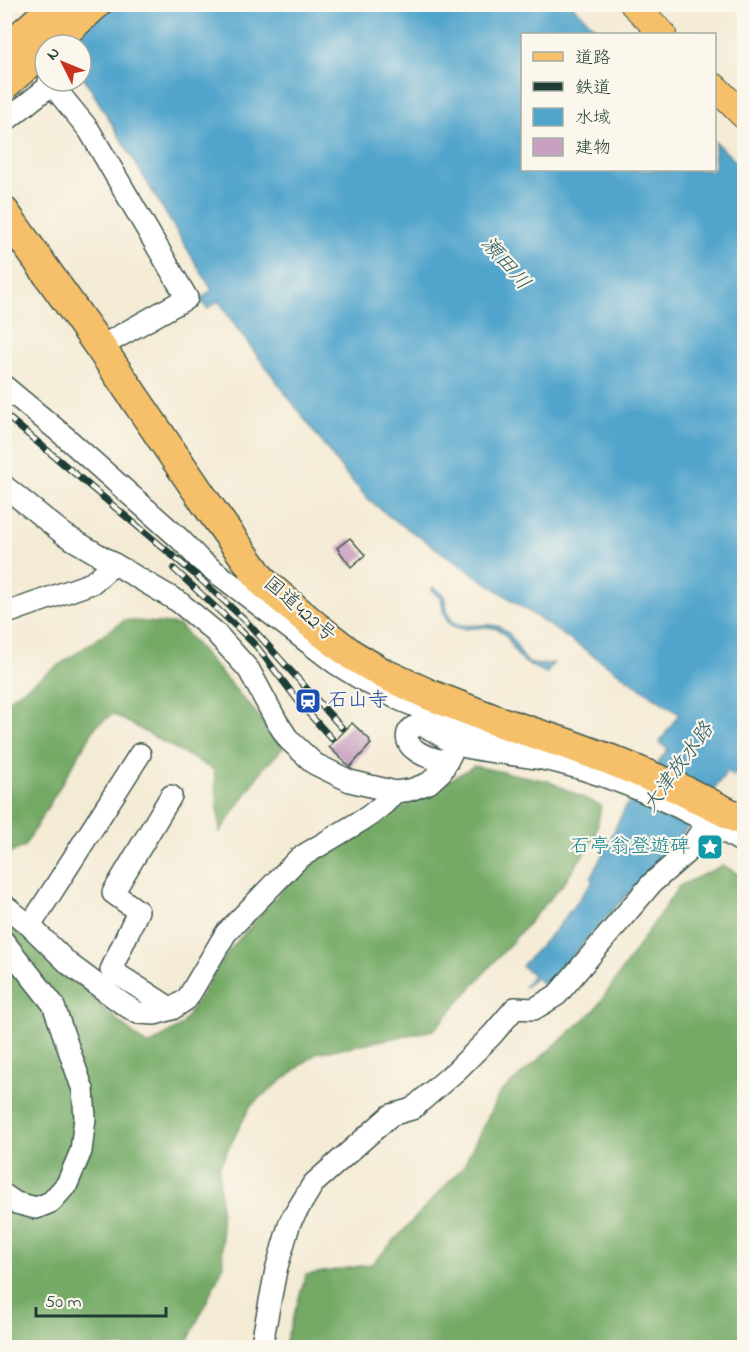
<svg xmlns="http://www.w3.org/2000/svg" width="749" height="1352" font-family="'Indie Flower','Klee One',sans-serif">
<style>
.forest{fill:#74aa66;stroke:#4a744d;stroke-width:1.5}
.water{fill:#51a4cc;stroke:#387080;stroke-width:1.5}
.building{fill:#c8a0c0}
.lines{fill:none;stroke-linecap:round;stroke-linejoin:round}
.minor-casing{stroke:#3f574c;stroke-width:24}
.major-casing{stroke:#3f574c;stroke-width:28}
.highway-casing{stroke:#3f574c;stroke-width:33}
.minor{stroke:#fff;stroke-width:21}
.major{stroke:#f6c06b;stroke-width:26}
.highway{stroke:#f6c06b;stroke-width:30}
.rail-casing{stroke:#1f3d34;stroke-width:7}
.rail{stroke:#fbf7ec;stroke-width:4.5;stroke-dasharray:14;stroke-linecap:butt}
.highway-bridge-casing{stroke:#3f574c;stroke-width:33;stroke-linecap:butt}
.highway-bridge{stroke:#f6c06b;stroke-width:30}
.labels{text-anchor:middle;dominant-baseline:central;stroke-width:4.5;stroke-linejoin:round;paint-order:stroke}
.street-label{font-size:20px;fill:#1f3d34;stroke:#fbf7ec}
.transit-label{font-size:20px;fill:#164399;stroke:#fbf7ec;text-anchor:start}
.culture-label{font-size:20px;fill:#0d838f;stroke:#fbf7ec;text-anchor:end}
.water-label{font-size:21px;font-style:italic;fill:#2e5c62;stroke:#fbf7ec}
</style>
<rect width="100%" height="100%" fill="#fbf7ec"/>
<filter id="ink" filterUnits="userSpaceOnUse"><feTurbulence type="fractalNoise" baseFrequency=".0167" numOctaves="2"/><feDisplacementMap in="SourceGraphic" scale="12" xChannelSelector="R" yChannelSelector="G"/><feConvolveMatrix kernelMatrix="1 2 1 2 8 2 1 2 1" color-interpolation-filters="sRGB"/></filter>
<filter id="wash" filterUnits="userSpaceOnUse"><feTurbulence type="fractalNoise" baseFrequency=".008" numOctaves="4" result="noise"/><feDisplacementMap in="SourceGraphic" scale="24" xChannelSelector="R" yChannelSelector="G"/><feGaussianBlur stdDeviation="1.35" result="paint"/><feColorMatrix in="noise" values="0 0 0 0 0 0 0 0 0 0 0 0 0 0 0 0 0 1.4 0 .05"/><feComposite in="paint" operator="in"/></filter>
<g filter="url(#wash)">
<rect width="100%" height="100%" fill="#f4ebd5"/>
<path class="forest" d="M125,620l54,5 78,89 27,33 -22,23 -42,62 -6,-62 -101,-56 -17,12 -72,121 -19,8v-153z
M474,766l74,15 53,25 -6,31 -31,46 -130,147 -117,23 -66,52 -32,62 4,100 -38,80h-180l-1,-431 115,106 29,24 34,-21 45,-72 79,-90z
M723,865l21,13v469h-460l22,-72 66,-11 91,-97 36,-73 96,-84 84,-124z"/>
<path class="water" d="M43,5h529l30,29h-80v136h192l1,-28 29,27v597l-6,4 -4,6 -7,-5 -57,81 -49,49 -76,86 -9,-9 -12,9 9,-12 -11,-9 34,-37 37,-48 -2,-3 34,-70 43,-59 -9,-6 20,-29 -289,-197 -23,-19 -23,-26 -108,-145 -17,-26 -12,8 -7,-10 12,-9 -131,-217v-28h-16z
M433,587l10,7c4,9 2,23 12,29 15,7 35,-4 50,7 20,16 9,41 48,33l-1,3 -5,7c-8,-4 -18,-6 -25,-13 -11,-9 -11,-25 -25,-31 -15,-6 -33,5 -46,-4 -10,-7 -6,-20 -12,-29 -1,-1 -6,-5 -7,-6z"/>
<g id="blocks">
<path class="building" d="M350,538l15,17 -14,12 -14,-19z
M352,723l18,17 -1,2 2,2 -21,23 -21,-20z"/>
</g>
</g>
<g filter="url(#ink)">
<use href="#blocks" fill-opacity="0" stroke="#3f574c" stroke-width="1.5"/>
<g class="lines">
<g class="minor-casing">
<path id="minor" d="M49,81l40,49 98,168 -87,49
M4,122l48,-38
M4,386l59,49 117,104 20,21 135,103 26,16 37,20 67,28 18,7 44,10
M4,486l61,49 114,67 36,30 34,38 28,52 12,18 26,24 35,17 45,11 15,-2 19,-7 13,-12 29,-56
M4,614l88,-31 22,-19
M447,762c-11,-3 -24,-5 -33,-13 -12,-9 -7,-25 8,-23 14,3 23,15 36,19 32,9 67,9 99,17 64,16 131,47 187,81
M171,796l-58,97 25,18 -27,59 61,39
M4,905l26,21 39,38 54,40 15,9 17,1 17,-5 15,-10 39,-66 73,-75 70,-42 16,-13 10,-11
M30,926l110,-172
M4,942l49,62 30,86 2,28 -4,33 -14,33 -16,18 -15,6 -20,-5 -12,-8
M261,1348l15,-78 14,-48 23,-38 78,-69 21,-6 45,-39 35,-35 23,-27 19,1 23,-14 95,-112 34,-30 32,-46"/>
</g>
<g class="major-casing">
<path id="major" d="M633,4l30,30
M714,86l30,30"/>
</g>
<g class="highway-casing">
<path id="highway" d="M21,36l36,-32
M50,45l46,-41
M4,212l96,135 106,156 57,79 53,45 36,28 30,18 48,22 67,26 73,24 41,15 67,28 66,33"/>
</g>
<use href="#minor" class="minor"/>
<use href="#major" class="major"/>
<use href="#highway" class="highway"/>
<g class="rail-casing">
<path id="rail" d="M4,414l194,163 48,44 96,107
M174,569l66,61 17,17 45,59 30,33"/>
</g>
<use href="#rail" class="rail"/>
<g class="highway-bridge-casing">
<path id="highway-bridge" d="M4,50l17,-14
M4,85l34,-30"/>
</g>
<use href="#highway-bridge" class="highway-bridge"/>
</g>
</g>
<defs>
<g id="station-square" transform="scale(1.35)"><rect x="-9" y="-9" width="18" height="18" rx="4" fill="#1a4fb4" stroke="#fbf7ec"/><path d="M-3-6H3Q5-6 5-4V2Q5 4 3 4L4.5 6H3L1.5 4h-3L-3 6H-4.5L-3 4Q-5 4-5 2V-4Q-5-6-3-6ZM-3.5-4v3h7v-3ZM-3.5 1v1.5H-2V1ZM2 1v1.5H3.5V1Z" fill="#fff"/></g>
<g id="sight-square" transform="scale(1.35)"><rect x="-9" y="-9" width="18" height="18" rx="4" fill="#0f9aa8" stroke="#fbf7ec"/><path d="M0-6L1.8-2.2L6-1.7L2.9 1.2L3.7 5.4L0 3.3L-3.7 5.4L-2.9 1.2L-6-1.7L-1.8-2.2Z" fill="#fff"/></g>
</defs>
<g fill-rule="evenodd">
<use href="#station-square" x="308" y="701"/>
<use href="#sight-square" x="710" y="847"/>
</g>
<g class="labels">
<g class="street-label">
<text transform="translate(299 610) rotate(41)">国道422号</text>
</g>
<g class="transit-label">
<text x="328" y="701">石山寺</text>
</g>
<g class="culture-label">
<text x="690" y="847">石亭翁登遊碑</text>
</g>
<g class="water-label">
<text transform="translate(505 264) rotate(49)">瀬田川</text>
<text transform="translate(679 768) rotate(-54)">大津放水路</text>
</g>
</g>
<rect width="749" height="1352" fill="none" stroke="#fbf7ec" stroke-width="24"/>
<rect x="521" y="33" width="195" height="138" fill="#fbf7ec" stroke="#a3ada2" stroke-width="1.5"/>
<rect x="533" y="52" width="30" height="9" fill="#f6c06b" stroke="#a3ada2" stroke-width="1.5"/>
<text x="575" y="63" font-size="18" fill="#1f3d34">道路</text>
<rect x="533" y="82" width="30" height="9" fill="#1f3d34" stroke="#a3ada2" stroke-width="1.5"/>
<text x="575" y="93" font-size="18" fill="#1f3d34">鉄道</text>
<rect x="533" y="108" width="30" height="18" fill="#51a4cc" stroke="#a3ada2" stroke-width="1.5"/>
<text x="575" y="123" font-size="18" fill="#1f3d34">水域</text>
<rect x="533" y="138" width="30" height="18" fill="#c8a0c0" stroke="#a3ada2" stroke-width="1.5"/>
<text x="575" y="153" font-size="18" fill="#1f3d34">建物</text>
<g transform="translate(63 63) rotate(313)"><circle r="28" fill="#fbf7ec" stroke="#a3ada2" stroke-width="1.5"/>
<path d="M0-4.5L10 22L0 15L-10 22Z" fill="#c8321e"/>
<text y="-9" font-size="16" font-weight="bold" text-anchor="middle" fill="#1f3d34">N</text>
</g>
<path d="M36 1307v9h130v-9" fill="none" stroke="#1f3d34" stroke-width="3"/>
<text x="45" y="1307" font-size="18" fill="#1f3d34" stroke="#fbf7ec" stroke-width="4.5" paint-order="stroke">50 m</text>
</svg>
